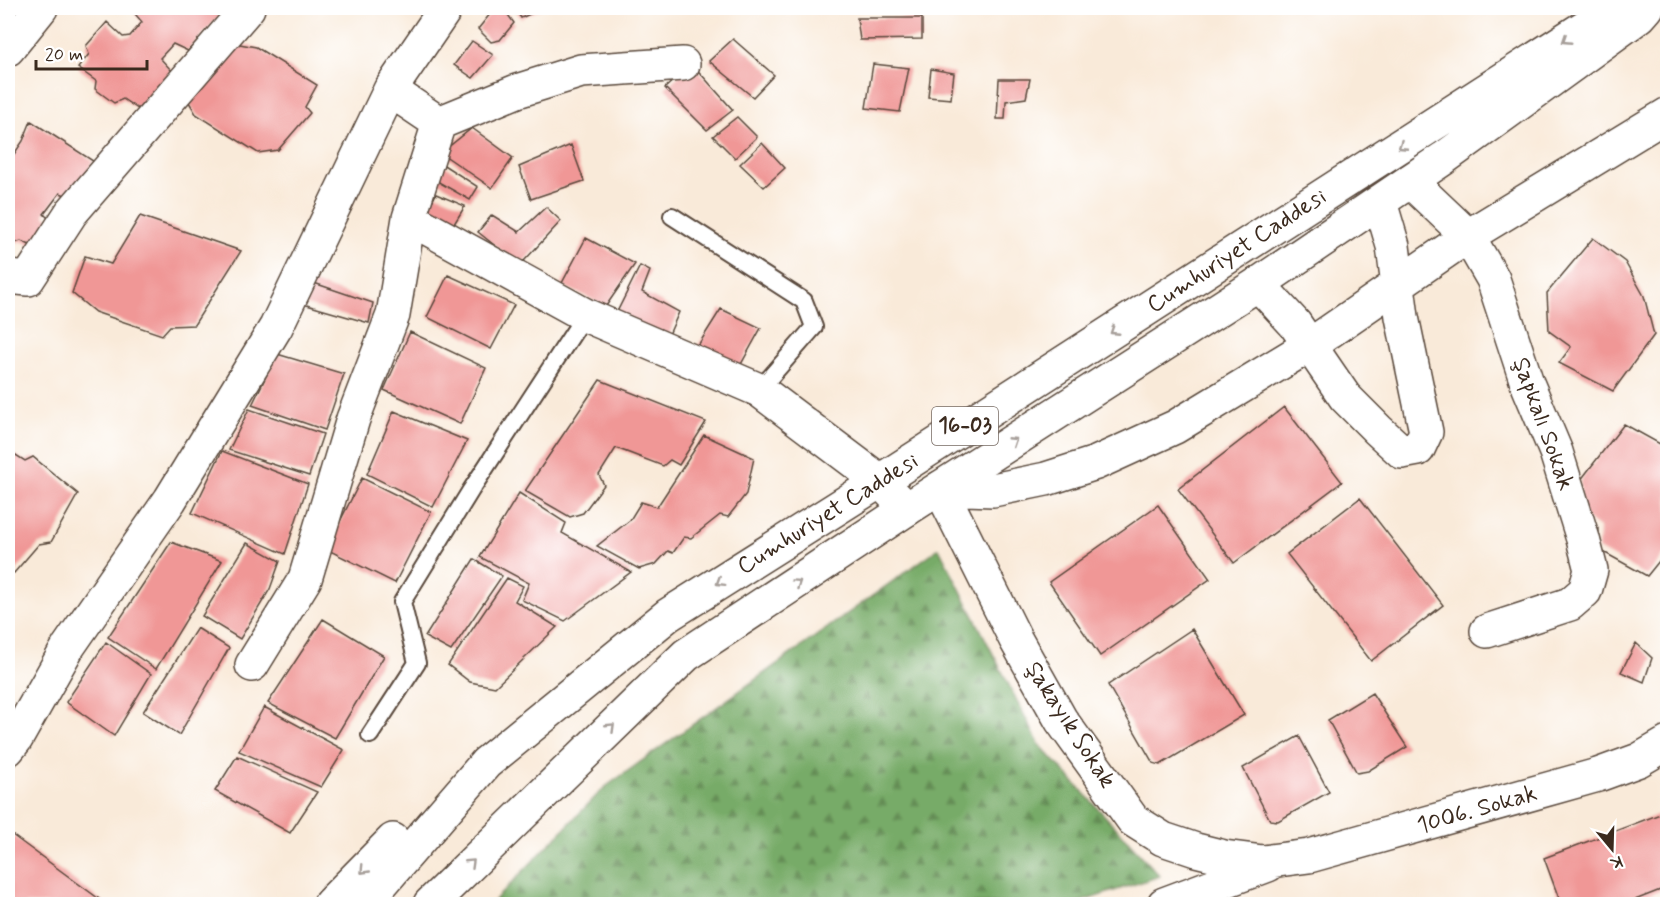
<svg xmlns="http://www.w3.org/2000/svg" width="1675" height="912" font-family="Mynerve,sans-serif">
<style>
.forest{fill:url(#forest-firs);stroke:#596a42;stroke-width:1.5}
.building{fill:#f09796}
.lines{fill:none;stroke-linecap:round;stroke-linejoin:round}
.lane-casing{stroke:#58473a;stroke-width:20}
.street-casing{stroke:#58473a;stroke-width:36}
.primary-casing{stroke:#58473a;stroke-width:36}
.lane{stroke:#fff;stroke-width:16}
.street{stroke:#fff;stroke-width:33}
.primary{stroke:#fff;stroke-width:33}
.oneway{stroke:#a79f9a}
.labels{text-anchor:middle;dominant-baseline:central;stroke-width:4.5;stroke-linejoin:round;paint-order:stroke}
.shield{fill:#fff;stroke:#766a62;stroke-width:1.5}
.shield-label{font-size:22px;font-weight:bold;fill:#3b2a1e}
.street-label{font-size:24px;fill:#3b2a1e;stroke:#fff}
</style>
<defs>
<pattern id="forest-firs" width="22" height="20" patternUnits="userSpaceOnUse" patternTransform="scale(1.5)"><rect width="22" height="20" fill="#77ab67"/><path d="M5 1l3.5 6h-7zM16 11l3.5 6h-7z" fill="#638b54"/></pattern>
</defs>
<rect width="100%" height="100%" fill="#fff"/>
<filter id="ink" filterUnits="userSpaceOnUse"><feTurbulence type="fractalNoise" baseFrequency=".0167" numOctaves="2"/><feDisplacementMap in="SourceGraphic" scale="12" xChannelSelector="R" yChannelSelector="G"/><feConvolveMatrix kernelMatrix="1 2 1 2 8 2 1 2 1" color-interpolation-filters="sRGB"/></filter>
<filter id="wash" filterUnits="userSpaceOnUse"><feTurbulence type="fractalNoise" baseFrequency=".008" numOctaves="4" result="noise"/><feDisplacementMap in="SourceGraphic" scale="24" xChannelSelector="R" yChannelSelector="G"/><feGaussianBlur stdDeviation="1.35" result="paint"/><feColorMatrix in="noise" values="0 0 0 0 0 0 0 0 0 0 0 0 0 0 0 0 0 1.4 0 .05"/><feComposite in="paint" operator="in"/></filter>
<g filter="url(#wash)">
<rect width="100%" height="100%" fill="#f9ead9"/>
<path class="forest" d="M939,548l100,196 121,132 -86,28h-583l113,-116z"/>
<g id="blocks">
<path class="building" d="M130,8h97l-39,43 -15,-7 -13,14 12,13 -34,38 -15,-10 -9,4 -19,-14 1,-8 -18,-13 11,-14 -3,-8 21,-24 16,15 7,-1 12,-14z
M495,8h8l11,15 -14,17 -9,2 -13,-13z
M514,8h29l-22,10z
M857,18h65v21l-62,1z
M733,39l41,36 -21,22 -44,-36z
M472,41l21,14 -20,23 -19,-13z
M234,43l22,4 61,38 -12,22 5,6 -32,37 -20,3 -62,-39 -7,-12z
M692,64l41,46 -26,20 -42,-42z
M873,64l36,4 -9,44 -34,-4z
M931,69l23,4 -3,26 -23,-2z
M999,79h31l-4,19 -20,3 -1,18h-8z
M737,117l20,20 -22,21 -22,-22z
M31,121l62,40 -17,38 -16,-6 -16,21 12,12 -17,23 -18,-8 -9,3 -4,-2v-79l15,-22z
M472,128l41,30 -21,30 -51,-35z
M762,143l23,25 -21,19 -24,-23z
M571,145l13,36 -53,18 -12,-32z
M436,160l42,27 -8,13 -42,-24z
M436,194l29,12 -11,18 -28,-10z
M546,207l15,14 -37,40 -11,-1 -35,-28 14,-17 27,17z
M140,216l101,35 -47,74 -24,1 -8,9 -67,-23 -23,-19 13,-37 26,8z
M586,238l49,26 -29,42 -45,-21z
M1593,238l32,24 19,34 10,39 -41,56 -54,-28 12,-16 -22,-16 -2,-38z
M640,266l10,5 -8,21 37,20 -12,27 -52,-23z
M448,275l66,30 -23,44 -64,-32z
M311,282l62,21 -4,20 -66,-19z
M721,309l40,19 -21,38 -43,-19z
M410,332l76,36 -26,56 -76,-34z
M277,354l67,20 -19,56 -73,-25z
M600,380l106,42 -27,43 -9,-5 -7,6 -47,-18 -17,27 5,10 -21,28 -13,4 -45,-26z
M1284,407l58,75 -108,81 -56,-74z
M249,409l74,25 -14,42 -80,-26z
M394,411l73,30 -34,66 -66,-33z
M1624,424l38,21 6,14v91l-21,26 -49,-27 1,-21 -17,-13 -2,-34z
M704,435l50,23 -8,36 -18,23 -8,-2 -29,23 -7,-1 -11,16 -5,-2 -12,13 -17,5 -42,-23 33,-26 11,-18 16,5z
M8,450l17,11 8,-4 45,37 -27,48 -12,2 -25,29 -6,-4z
M222,451l86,33 -23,70 -93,-41z
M362,478l69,34 -36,71 -69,-34z
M519,493l47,30 -4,10 69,39 -66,49 -43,-21 7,-17 -49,-26z
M1360,498l83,107 -72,56 -84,-107z
M1158,505l52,74 -110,77 -51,-74z
M171,542l51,19 -66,108 -48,-32z
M247,543l33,18 -10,28 -30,50 -38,-23z
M474,559l28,17 -51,75 -26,-14z
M507,578l16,8 -8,15 42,26 -62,60 -25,-5 -22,-17z
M323,619l61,37 -49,82 -67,-35z
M197,628l32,20 -50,87 -36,-23z
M1192,629l52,86 -84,50 -7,-2 -45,-78z
M106,642l45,32 -37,62 -48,-34z
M1636,643l16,15 -8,24 -23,-10z
M1372,693l35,54 -39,24 -11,2 -29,-53z
M264,707l80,43 -23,37 -82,-36z
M1299,736l30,56 -51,29 -8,-1 -27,-52z
M237,756l80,36 -27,41 -75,-42z
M1668,811v76l-43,17h-64l-17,-46z
M8,832l98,72h-98z"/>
</g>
</g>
<g filter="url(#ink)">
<use href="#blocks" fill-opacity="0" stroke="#58473a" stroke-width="1.5"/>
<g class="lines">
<g class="lane-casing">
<path id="lane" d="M672,216l132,85 10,26 -55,63
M370,735l47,-72 -15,-61 69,-112 114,-175"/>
</g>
<g class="street-casing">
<path id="street" d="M8,49l33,-41
M390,90l49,33
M1668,114l-200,122 -158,109 -135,82 -79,36 -50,16 -53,11 -53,-2 76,152 45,80 72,100 30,19 33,11 28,7 39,5 46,-6 289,-81 41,-15 29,-17
M1410,181l58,55 25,43 34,104 29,69 27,87 8,31 -6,21 -15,13 -83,27
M409,218l176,97 174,75 121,91 27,28
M8,277l20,2 43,-66 177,-205
M1258,284l37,40 50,73 33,33 24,22 16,-3 8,-17 -24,-115 -9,-71 -13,-44
M252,665l53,-86 48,-160 40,-104 16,-97 30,-95 78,-32 64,-20 102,-7
M8,749l8,-10 52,-92 102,-147 106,-173 114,-237 56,-82
M1164,904l104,-39"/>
</g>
<g class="primary-casing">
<path id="primary" d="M330,904l63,-64
M364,904l122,-141 182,-148 212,-134 734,-473
M430,904l256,-249 221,-146 351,-225 186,-126 196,-142 7,-8"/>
</g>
<use href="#lane" class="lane"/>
<use href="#street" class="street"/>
<use href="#primary" class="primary"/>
</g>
<defs><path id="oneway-chevron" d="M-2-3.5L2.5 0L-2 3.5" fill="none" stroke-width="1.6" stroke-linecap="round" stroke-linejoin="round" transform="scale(1.5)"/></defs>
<g class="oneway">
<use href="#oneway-chevron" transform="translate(1566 40) rotate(147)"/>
<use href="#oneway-chevron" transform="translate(1402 146) rotate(147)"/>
<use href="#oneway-chevron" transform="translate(1114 331) rotate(147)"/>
<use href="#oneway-chevron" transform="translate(1013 441) rotate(-33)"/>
<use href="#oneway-chevron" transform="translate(720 582) rotate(148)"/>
<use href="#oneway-chevron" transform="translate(797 583) rotate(-34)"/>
<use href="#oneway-chevron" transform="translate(611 727) rotate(-44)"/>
<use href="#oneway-chevron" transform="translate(471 863) rotate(-44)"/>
<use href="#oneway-chevron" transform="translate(364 870) rotate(134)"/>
</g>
</g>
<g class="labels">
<rect class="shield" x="932" y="407" width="66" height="38" rx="4.5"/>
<g class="shield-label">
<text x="965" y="426">16-03</text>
</g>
<g class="street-label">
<text transform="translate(1237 251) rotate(-33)">Cumhuriyet Caddesi</text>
<text transform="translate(1543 424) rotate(70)">Şapkalı Sokak</text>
<text transform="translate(828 514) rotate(-32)">Cumhuriyet Caddesi</text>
<text transform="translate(1070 725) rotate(57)">Şakayık Sokak</text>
<text transform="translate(1477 810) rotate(-16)">1006. Sokak</text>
</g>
</g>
<rect width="1675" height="912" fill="none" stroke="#fff" stroke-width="30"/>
<g transform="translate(1612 849) rotate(161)" stroke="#ffffff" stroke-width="4.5" paint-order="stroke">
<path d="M0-4.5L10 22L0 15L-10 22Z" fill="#3b2a1e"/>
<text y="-9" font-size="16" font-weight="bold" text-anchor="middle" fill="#3b2a1e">K</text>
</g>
<path d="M36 60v9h111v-9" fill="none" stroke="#3b2a1e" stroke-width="3"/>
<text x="45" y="60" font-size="18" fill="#3b2a1e" stroke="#ffffff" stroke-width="4.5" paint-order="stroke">20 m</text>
</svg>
